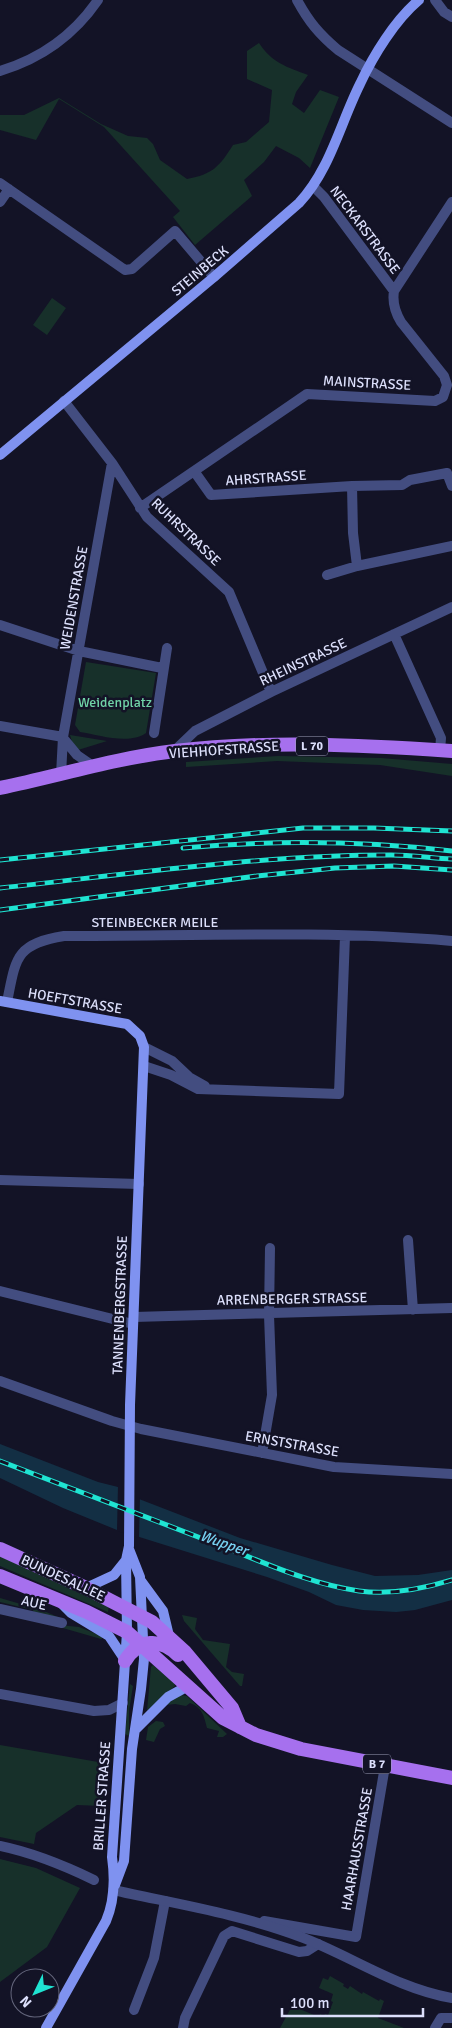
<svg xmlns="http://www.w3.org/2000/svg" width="452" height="2028" font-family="Signika,sans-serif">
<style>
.green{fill:#17302a}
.water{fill:#132f44}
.pier{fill:#131326}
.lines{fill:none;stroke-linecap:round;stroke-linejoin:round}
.minor{stroke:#434d80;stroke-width:10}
.tertiary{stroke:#434d80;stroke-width:10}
.secondary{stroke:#7f92f0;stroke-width:10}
.primary{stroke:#a670ee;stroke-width:14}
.rail-casing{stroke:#1fe4d2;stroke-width:5}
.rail{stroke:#131326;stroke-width:3;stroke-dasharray:9;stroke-linecap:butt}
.labels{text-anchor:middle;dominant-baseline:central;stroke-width:5;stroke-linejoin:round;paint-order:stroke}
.shield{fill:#131326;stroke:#a0a2bb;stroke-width:1}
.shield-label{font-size:12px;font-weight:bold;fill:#dcdffb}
.street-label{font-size:14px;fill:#dcdffb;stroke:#131326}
.park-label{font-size:14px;fill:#70d3a7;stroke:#131326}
.water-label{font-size:15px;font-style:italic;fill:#76cfef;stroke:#131326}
</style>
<rect width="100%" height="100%" fill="#131326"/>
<path class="green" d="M259,43c13,20 28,24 49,32l-12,17 -4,12 12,9 16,-23 19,7 -29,71 -11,-10 -23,-12 -12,16 -20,18 8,16 -57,49 -22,-28 7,-6 -76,-84 -45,-28 -23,41 -36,-10v-15h24l35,-17 42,26 27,12 19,2 6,6 7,16 27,19c26,-5 32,-12 46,-34l13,-3 23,-20 3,-32 -25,-11v-28z
M52,298l14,10 -19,27 -14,-10z
M86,662l70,11 -10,60c-17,12 -47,2 -66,-1l-5,-7z
M70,735l37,6 -29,9 -5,-5z
M278,756l103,2 71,6v12l-72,-11 -103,-4 -91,6v-5z
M0,1554l109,50 -1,8 -108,-46z
M0,1598l24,7 1,-2 40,17 -31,-6 -1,-4 -33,-8z
M182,1615l15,3 -2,11 8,11 27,4 -4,23 6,5 12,2 -2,12h-2l-56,-65z
M49,1624l30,3 25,10 -3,2z
M153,1665l21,18 1,3 -28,25 4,-44z
M130,1684l3,2 -4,25v25l-4,-2z
M181,1695l6,1 40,38 -4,3h-6l2,-6 -12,-3c-3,-12 -5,-21 -17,-25l-4,3 -11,-2 -9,1 -1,-2z
M156,1721l7,1 2,4 -5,3 -6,13 -8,-2 2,-13z
M0,1745l104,18 -2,43 -25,-1 -41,28 -2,11 -34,-7z
M0,1859l36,9 44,20 -33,59 -47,35z
M330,1976l14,8 -1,2 5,3 2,-3 12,8 1,-2 16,9 1,-2 4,2 -6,17 26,10h-124l12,-22 27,11 1,-3 4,2 1,-2 3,1 5,-13 -2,-1 2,-7 -14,-6 4,-10 5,2z"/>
<path class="water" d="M0,1444l98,38 20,5 21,12 101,39 92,27 43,11 43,-1 34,-5v30l-37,10 -19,2 -33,-2 -27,-5 -27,-13 -42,-15 -150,-47 -54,-22 -63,-30z"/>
<path class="pier" d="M118,1485l22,11 -1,42 -22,-7z"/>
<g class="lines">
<path class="minor" d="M297,0c12,22 22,34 41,50l114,73
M435,0l9,12 8,5
M0,71c40,-12 74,-36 98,-71
M0,183l125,87 7,-1 43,-38 39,46
M313,186l11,11 70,94
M0,202l9,-13
M64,401l48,62 35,54 82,75 42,100
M194,471l17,24 141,-9 50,-1 8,-5 37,-7 5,13
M352,486l1,47 4,33
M140,508l167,-114 128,7 8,-4 4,-12 -3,-9 -43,-54c-6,-10 -9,-19 -7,-31l58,-89
M327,575l30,-9 95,-20
M0,625l79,26 83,17
M394,634l47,104 -1,12
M0,726l63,11
M154,733l13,-85
M63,738l14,17 16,11
M173,752l22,-21 76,-39 181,-85
M61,775l2,-38 49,-274
M7,1002c9,-44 8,-58 57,-66 129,0 259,-6 388,5
M144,1047l28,14 17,16 16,9
M144,1066l27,9 27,14 141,5 6,-158
M0,1180l139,4
M408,1240l5,70
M0,1291l133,33
M134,1317l318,-9
M0,1381l112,40 29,8 193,38 118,7
M262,1453l10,-58 -3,-80 1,-67
M0,1609l62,14
M0,1694l94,17 15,-1 14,-7
M0,1846c34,7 63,19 94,34
M264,1921l92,16 29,-171
M134,2010l20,-52 11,-57
M183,2028l2,-10 39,-82 8,-5 67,21 8,-1 11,-7
M435,2028l6,-10h11"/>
<path class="tertiary" d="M113,1890c63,14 127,24 188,47 50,19 97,52 151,61"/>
<path class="secondary" d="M0,455l214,-178 85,-74c31,-33 41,-79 61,-119 13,-28 35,-64 59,-84
M0,1001l127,23 13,12 4,11 -14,358 -1,141 -3,14 1,72 -15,225c3,21 2,45 -6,64l-60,107
M141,1581l22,30 6,25
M86,1588l28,-13 12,-15
M62,1604l9,9 38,23 16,24
M135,1730l33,-33 20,-11
M115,1885l9,-24 8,-112 9,-60 3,-30 -4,-82 -11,-28"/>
<path class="primary" d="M0,788c58,-12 116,-30 175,-37 89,-11 187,-6 277,0
M0,1549l86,39 66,34 33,30 47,56 8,19
M0,1576l87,36 40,20 96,86 33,17 45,14 151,29
M125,1661c14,-23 36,-23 53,-6"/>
<g class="rail-casing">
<path id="rail" d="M183,848c89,-8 180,-7 269,3
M0,860l303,-32h71l78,3
M0,888c130,-14 260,-33 391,-33 20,0 41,3 61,4
M0,910l257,-34 78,-8 59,-2 58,4
M0,1461c73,28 146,56 219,84 46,18 91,39 140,46 31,4 64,-2 93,-11"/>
</g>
<use href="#rail" class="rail"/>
</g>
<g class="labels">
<g class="shield">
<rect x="296" y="736.5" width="32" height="19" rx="4"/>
<rect x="363" y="1754.5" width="28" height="19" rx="4"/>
</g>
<g class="shield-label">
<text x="312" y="746">L 70</text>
<text x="377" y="1764">B 7</text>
</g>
<g class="street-label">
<text transform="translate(365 230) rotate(53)">NECKARSTRASSE</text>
<text transform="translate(200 271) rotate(-40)">STEINBECK</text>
<text transform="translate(367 383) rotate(3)">MAINSTRASSE</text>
<text transform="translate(266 478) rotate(-4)">AHRSTRASSE</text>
<text transform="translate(186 532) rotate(44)">RUHRSTRASSE</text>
<text transform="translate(74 598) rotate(-80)">WEIDENSTRASSE</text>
<text transform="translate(303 662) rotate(-25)">RHEINSTRASSE</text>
<text transform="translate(224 750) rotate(-4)">VIEHHOFSTRASSE</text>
<text x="155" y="922">STEINBECKER MEILE</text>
<text transform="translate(75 1001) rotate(10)">HOEFTSTRASSE</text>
<text transform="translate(292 1299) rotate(-1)">ARRENBERGER STRASSE</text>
<text transform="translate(120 1305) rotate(-88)">TANNENBERGSTRASSE</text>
<text transform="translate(292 1444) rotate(10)">ERNSTSTRASSE</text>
<text transform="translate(63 1578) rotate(25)">BUNDESALLEE</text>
<text transform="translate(34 1603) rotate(13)">AUE</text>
<text transform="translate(102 1796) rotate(-86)">BRILLER STRASSE</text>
<text transform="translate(357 1849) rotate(-80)">HAARHAUSSTRASSE</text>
</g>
<g class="park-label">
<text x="115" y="702">Weidenplatz</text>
</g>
<g class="water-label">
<text transform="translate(224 1543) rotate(19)">Wupper</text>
</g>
</g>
<g transform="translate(35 1993) rotate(227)"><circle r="24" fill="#131326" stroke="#63657b"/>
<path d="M0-4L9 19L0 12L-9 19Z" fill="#1fe4d2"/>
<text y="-8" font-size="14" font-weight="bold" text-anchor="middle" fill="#dcdffb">N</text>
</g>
<path d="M282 2008v8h141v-8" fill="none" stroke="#dcdffb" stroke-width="2.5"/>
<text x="290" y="2008" font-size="15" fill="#dcdffb" stroke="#131326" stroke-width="4" paint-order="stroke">100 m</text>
</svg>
